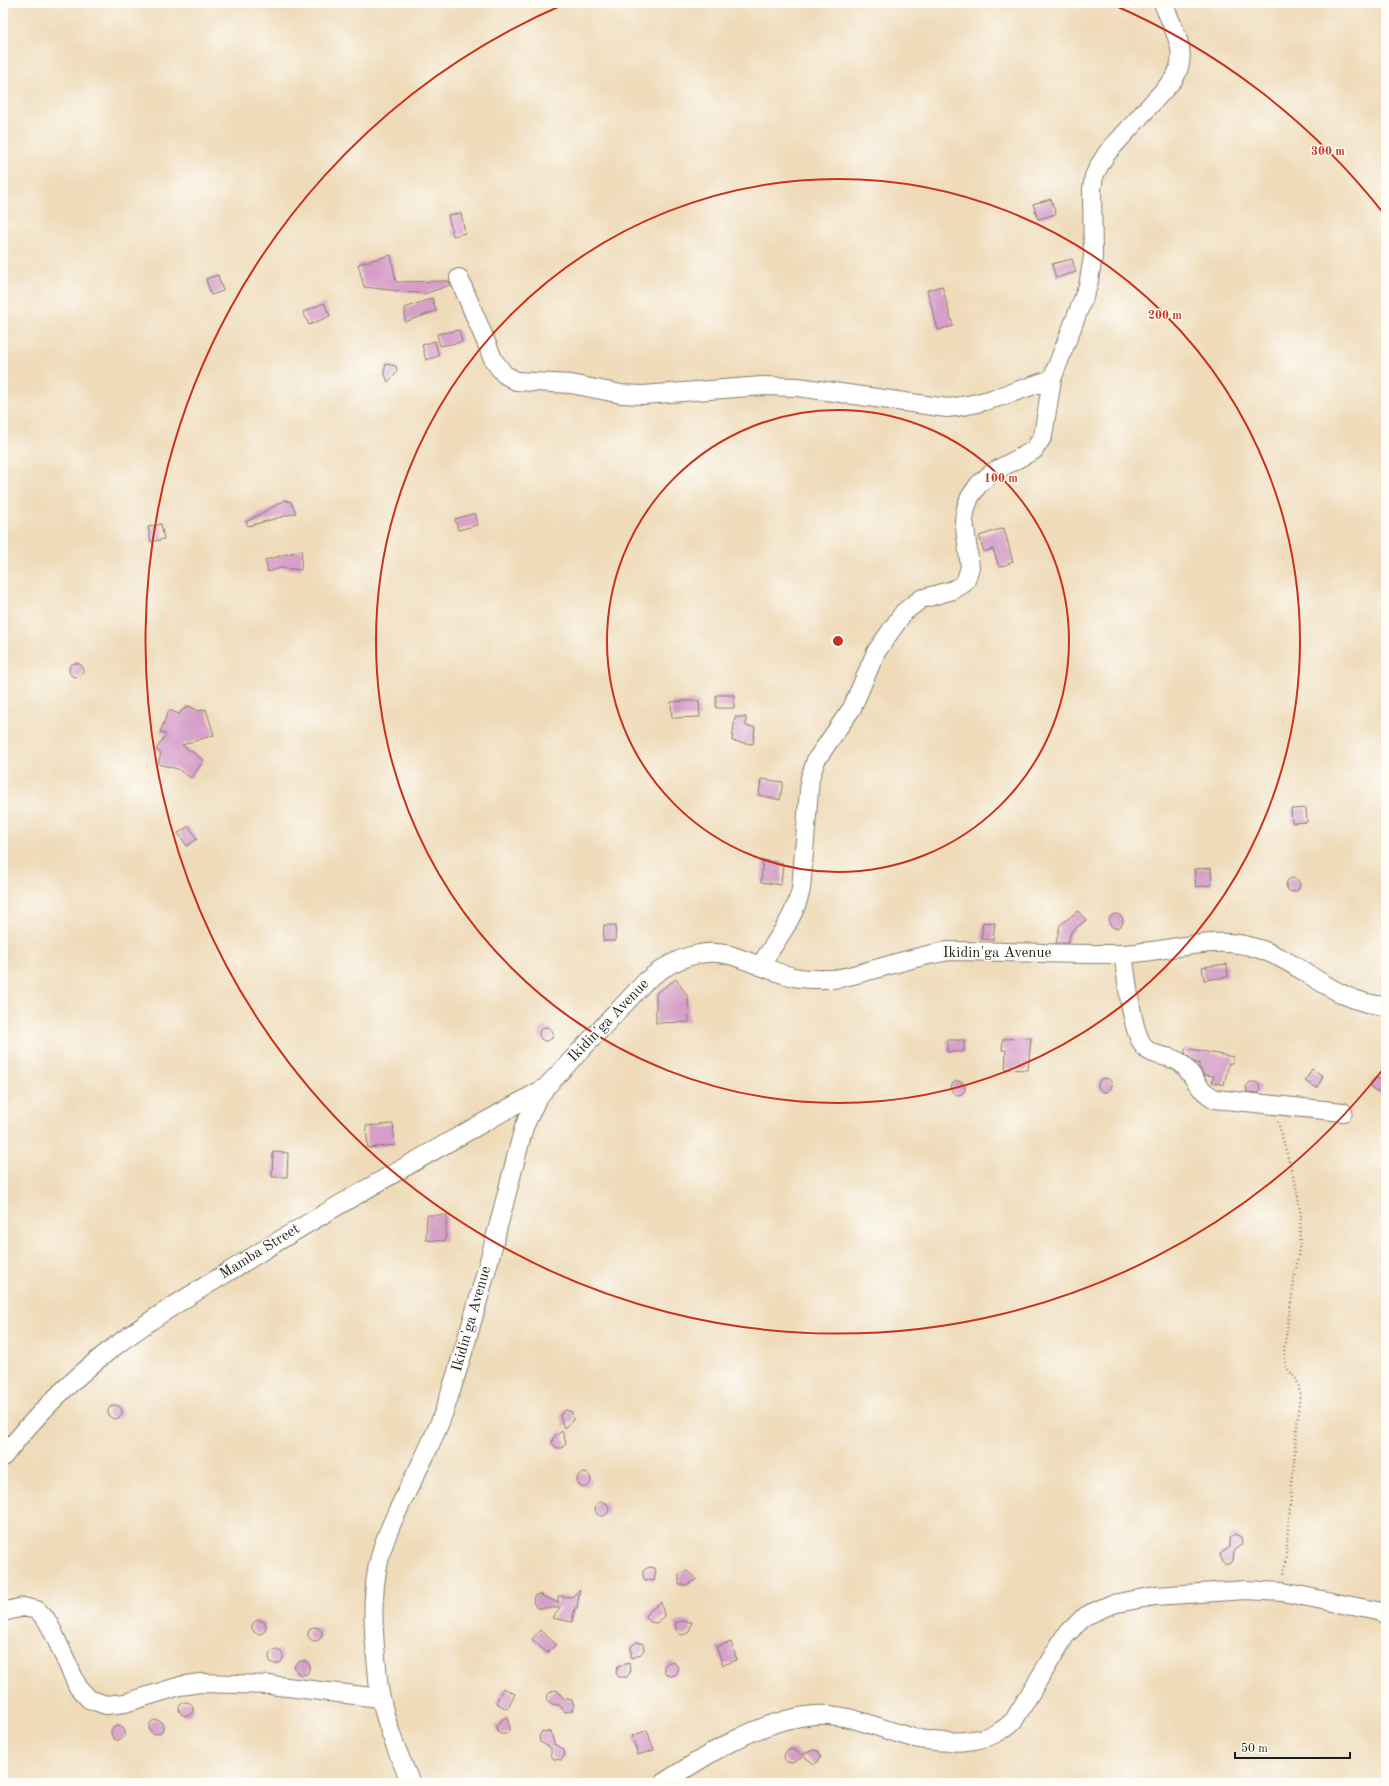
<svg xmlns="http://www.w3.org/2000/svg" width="1389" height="1786" font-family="'Old Standard TT',serif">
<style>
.building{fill:#d69ec8}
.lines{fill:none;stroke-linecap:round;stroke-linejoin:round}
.minor-casing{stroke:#867c6b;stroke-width:20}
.path{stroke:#867c6b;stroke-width:2.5;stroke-dasharray:1 3;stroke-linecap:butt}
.minor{stroke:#fff;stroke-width:18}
.ring{fill:none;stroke:#c8321e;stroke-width:2}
.labels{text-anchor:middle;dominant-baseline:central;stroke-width:3;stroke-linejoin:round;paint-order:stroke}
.street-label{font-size:15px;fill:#1c1c1c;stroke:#fdfcf7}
.centre{fill:#c8321e;stroke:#fdfcf7;stroke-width:2}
.ring-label{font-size:12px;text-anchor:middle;font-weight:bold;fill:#c8321e;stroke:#fdfcf7;stroke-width:3;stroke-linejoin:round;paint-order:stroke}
</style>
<rect width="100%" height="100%" fill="#fdfcf7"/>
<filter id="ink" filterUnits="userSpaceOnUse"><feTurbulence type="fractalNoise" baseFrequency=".025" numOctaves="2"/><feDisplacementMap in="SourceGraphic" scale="8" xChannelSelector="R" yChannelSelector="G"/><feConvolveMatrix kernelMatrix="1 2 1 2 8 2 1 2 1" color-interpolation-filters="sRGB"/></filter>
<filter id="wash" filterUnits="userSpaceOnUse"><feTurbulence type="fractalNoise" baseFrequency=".012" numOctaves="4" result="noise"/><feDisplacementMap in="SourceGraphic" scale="16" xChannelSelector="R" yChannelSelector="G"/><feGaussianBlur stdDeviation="0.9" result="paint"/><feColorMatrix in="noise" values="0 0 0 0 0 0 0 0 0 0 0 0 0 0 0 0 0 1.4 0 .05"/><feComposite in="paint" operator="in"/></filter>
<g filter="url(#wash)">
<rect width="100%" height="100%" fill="#efdbba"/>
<g id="blocks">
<path class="building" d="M1051,199l5,15 -18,5 -5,-15z
M461,213l4,20 -12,3 -5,-21z
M391,255l5,27 53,-1 1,4 -26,9 -60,-7 -6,-23z
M1072,259l4,13 -20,6 -4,-14z
M218,275l5,16 -12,4 -5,-16z
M942,286l11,40 -15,4 -11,-40z
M432,298l4,13 -31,11v-14z
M324,303l6,13 -21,9 -6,-13z
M459,330l3,12 -22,4 -3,-12z
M435,341l4,15 -13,4 -4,-15z
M386,364l10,2 1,4 -1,3 -8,9 -4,-10z
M285,500l6,2 5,11 -48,13 -2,-4z
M475,513l3,12 -20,5 -3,-11z
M161,524l3,15 -13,3 -3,-15z
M1004,528l9,34 -14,5 -6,-18 -9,3 -5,-16z
M302,550l-1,20 -20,-2 -13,4 -3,-12z
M69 670a7 7 0 1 1 14 0a7 7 0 1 1-14 0Z
M716,695h18v13h-18z
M686,701h13l1,16 -28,1 -1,-16z
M189,706l10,5 7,-2 8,26 -32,10 22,15 -13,18 -13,-9 -20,-5 3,-11 -5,-3 10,-16 -6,-2 9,-22 10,4 6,-6z
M735,717h11v9l9,1 -2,17 -21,-3z
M761,779l22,3 -3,18 -21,-5z
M1306,808l1,14 -15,1 -1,-14z
M189,826l8,13 -10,7 -9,-13z
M763,860l20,3 -2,22 -20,-3z
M1211,868l1,17 -16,2 -2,-18z
M1286 885a7 7 0 1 1 14 0a7 7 0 1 1-14 0Z
M1078,911l8,9 -15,12 -3,11h-12l4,-18z
M1109 921a7 7 0 1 1 14 0a7 7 0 1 1-14 0Z
M983,922l12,1 -2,17 -12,-1z
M604,925h12l-1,16h-12z
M1227,964l1,13 -24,3 -2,-13z
M676,979l12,18 1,25 -33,1v-30z
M539 1034a7 7 0 1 1 14 0a7 7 0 1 1-14 0Z
M1031,1038l-3,32 -23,-1 1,-19h-4l1,-11z
M947,1040h17v12h-17z
M1185,1048l49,9 -1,6h-4l-5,22 -12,-3 2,-6 -10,-1 -5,-8v-4h-4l-10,-10z
M1312,1069l11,7 -6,12 -12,-7z
M1371 1085a7 7 0 1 1 14 0a7 7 0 1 1-14 0Z
M1098 1085a7 7 0 1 1 14 0a7 7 0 1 1-14 0Z
M951 1088a7 7 0 1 1 14 0a7 7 0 1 1-14 0Z
M1250,1082h5l4,2 1,4 -1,5 -12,-1 -1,-5z
M393,1124l2,21 -27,3 -2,-22z
M273,1152l15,1 -1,24h-15z
M427,1215h20l-2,26 -19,-1z
M108 1412a7 7 0 1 1 14 0a7 7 0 1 1-14 0Z
M566,1410l6,2 1,8 -9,8 -4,-12 2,-4z
M562,1431l4,12 -4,5h-5l-5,-5 1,-5z
M577 1480a7 7 0 1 1 14 0a7 7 0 1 1-14 0Z
M595 1509a7 7 0 1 1 14 0a7 7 0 1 1-14 0Z
M1235,1534l6,3 1,6 -2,3 -6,4 -1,11 -4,3h-5l-3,-3 -1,-7 9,-7v-9z
M649,1567l5,1 2,3 -2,10 -9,-1 -2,-4v-5z
M687,1571l10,8 -10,6h-8v-10l4,-3z
M580,1589l-3,19h-2l-3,14 -20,-4 9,-10h-24l-4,-6 1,-6 5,-2 19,9v-7l14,1z
M661,1602l3,14 -8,7 -6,-1 -4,-5 1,-4z
M252 1627a7 7 0 1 1 14 0a7 7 0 1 1-14 0Z
M682,1621l10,1 -3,10 -6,3 -4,-1 -3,-4 -1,-7z
M308 1634a7 7 0 1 1 14 0a7 7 0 1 1-14 0Z
M540,1630l16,14 -9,9 -15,-14z
M637,1642l6,2 1,6 -4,5 -9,3v-12z
M731,1642l6,18 -14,5 -7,-18z
M269 1657a7 7 0 1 1 14 0a7 7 0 1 1-14 0Z
M300,1661h6l3,3 1,3 -3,7 -6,1 -4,-3 -3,-6z
M664 1669a7 7 0 1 1 14 0a7 7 0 1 1-14 0Z
M629,1663l1,10 -3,4h-8l-3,-4 2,-7z
M503,1688l12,6 -8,15 -11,-6z
M554,1690l4,1 5,7 9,2 2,5 -2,6 -7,1 -6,-7 -7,-1 -5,-4 1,-6z
M179 1709a7 7 0 1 1 14 0a7 7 0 1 1-14 0Z
M507,1716l3,13 -4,5h-5l-4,-2 -1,-7z
M149 1727a7 7 0 1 1 14 0a7 7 0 1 1-14 0Z
M111 1733a7 7 0 1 1 14 0a7 7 0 1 1-14 0Z
M647,1730l7,20 -16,5 -6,-19z
M542,1731l8,1 2,3 2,9 9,5 2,6 -4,5 -7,-1 -3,-4v-7l-11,-6 -1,-5z
M790,1749l5,1 8,7 -11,6 -5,-1 -3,-4 1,-5z
M813,1750l5,1 3,5 -3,6 -4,2 -12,-9z"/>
</g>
</g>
<g filter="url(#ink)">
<use href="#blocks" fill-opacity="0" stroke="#867c6b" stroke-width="1"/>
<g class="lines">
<g class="minor-casing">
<path id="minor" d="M459,278l35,83 10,13 12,7 55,3 50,10 22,1 120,-9 35,1 149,21c36,-3 71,-18 105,-29
M1123,954c4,22 8,81 23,95 10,9 27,6 36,15 14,13 14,25 33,35l128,13
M760,966c15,-24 35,-48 41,-77l9,-111 6,-18 36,-52 24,-56 28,-40 17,-13 32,-9 10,-6 3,-4 4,-13 -6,-47 2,-12 4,-11 9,-13 14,-12 41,-22 9,-14 9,-57 36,-93 5,-29 -1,-68 2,-13 6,-12 7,-11 66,-73c18,-26 0,-51 -10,-77
M3,1457c31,-40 67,-76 107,-107 45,-35 96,-64 144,-94 95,-59 192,-112 289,-167
M3,1612l20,-5 14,3 9,9 6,11 26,57 11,12 17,6 19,-2 55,-17 20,-3 70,2 110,13
M411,1783c-12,-27 -24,-55 -30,-85 -3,-10 -3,-20 -4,-31 -5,-44 -7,-90 10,-132 18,-45 45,-86 60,-132 30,-91 53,-184 77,-276l13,-28 10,-13 99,-105c23,-19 53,-34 84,-26 22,7 42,17 64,22 12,3 26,2 39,2 13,-1 26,-6 39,-9 25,-7 50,-15 77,-19 57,0 115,4 173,3 42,-1 84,-18 127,-8 51,12 83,57 137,60
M663,1783c45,-29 96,-63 151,-68 34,-3 67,15 100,23 19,4 41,5 60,2 17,-3 28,-8 40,-20l51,-84 20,-20 27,-12 43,-8 91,-6 37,2 98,20 5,3"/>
</g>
<path class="path" d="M1278,1122l18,64 5,29 -2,34 -15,100 2,18 11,13 3,12 -16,184"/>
<use href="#minor" class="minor"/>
</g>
</g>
<g class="ring">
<circle cx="838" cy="641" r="231"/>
<circle cx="838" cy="641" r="462"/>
<path d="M1384 1068A693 693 0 1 1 567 3M1109 3A693 693 0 0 1 1384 214"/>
</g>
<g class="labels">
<g class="street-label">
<text x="997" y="953">Ikidin'ga Avenue</text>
<text transform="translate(609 1021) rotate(-46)">Ikidin'ga Avenue</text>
<text transform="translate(260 1252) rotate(-32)">Mamba Street</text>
<text transform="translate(472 1319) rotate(-74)">Ikidin'ga Avenue</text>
</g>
</g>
<circle cx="838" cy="641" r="6" class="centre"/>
<g class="ring-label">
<text x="1328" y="155">300 m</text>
<text x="1165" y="319">200 m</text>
<text x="1001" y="482">100 m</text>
</g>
<rect width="1389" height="1786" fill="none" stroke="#fdfcf7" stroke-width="16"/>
<path d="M1235 1752v6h115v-6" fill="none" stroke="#1c1c1c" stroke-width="2"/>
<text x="1241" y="1752" font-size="12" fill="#1c1c1c" stroke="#fdfcf7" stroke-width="3" paint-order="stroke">50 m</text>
</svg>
